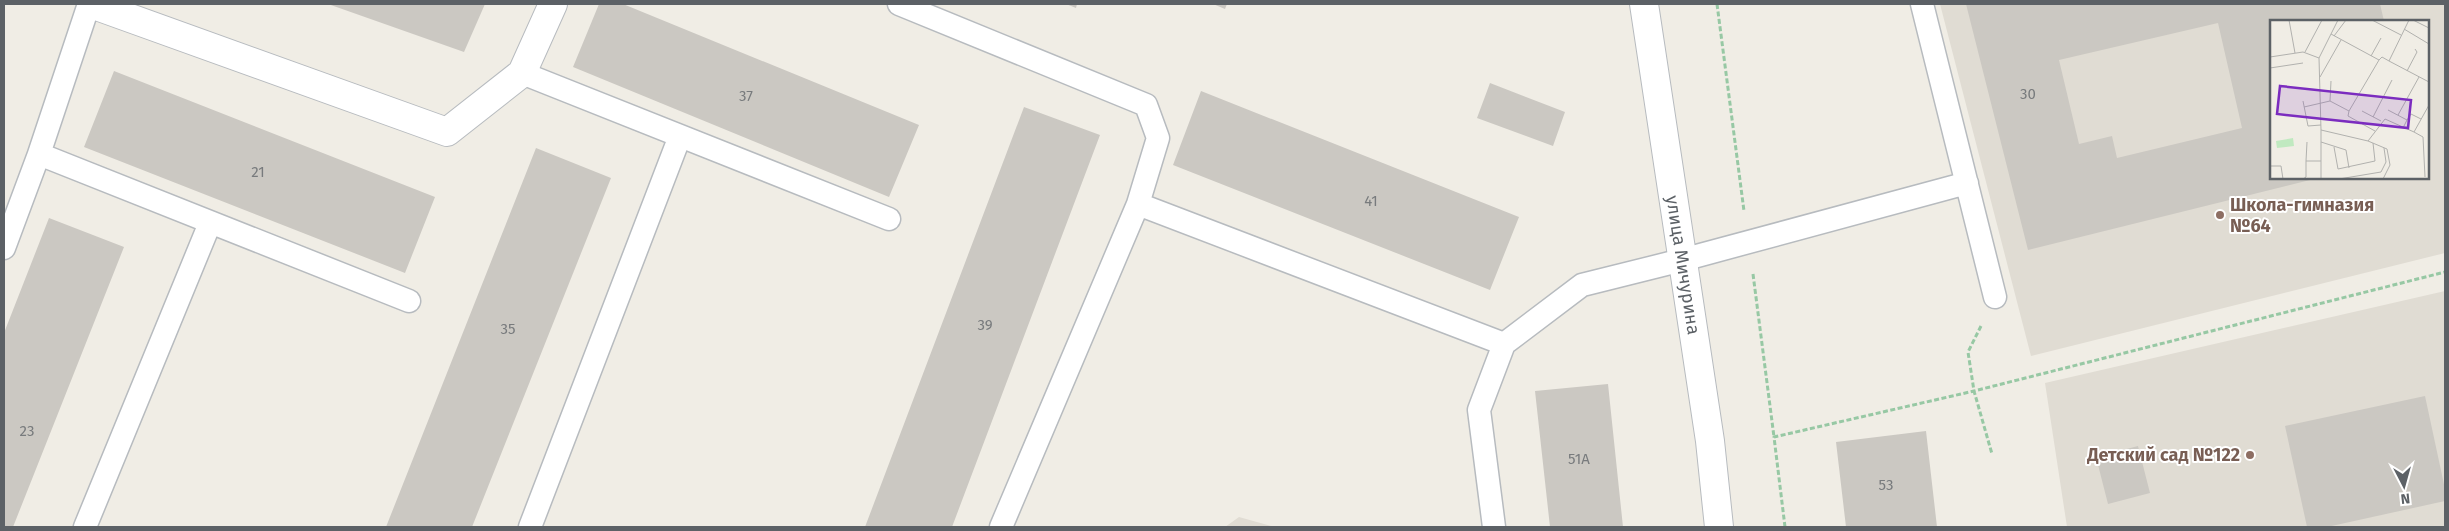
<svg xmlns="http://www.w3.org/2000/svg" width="2449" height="531" font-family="'Fira Sans',sans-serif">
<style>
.education{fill:#e0dcd3;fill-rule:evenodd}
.building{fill:#cbc8c2;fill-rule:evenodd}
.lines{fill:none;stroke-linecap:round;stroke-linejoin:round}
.lane-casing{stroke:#b7bbbf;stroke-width:25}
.street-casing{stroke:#b7bbbf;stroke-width:30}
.path{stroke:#97c8a4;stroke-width:3;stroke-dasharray:5 2.5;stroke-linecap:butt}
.lane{stroke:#fff;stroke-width:22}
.street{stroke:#fff;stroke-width:28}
.education-dot{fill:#8d6e63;stroke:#fff;stroke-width:2}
.labels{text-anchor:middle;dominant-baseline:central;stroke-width:4;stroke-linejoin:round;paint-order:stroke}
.number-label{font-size:15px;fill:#787b7d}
.education-label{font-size:18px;font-weight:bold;fill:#785e54;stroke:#fff;text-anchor:start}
.street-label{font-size:18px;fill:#5c6166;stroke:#fff}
.inset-road{fill:none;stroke:#b1b1ae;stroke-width:1}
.view{fill:#7b2cbf;fill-opacity:0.15;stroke:#7b2cbf;stroke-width:2.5}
.inset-edge{fill:none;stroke:#5c6166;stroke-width:2.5}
</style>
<rect width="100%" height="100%" fill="#f0ede5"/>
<path class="education" d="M1940,4h505v249l-414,103zM2272,21h156v157h-156z
M2445,291v236h-378l-22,-144z
M1239,517l36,10h-50z"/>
<path class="building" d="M328,4h157l-21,48z
M599,4h24l296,121 -30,72 -316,-130z
M1066,4h11l-1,4z
M1213,4h14l-2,5z
M1966,4h414l4,17h-112v157h46l-290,72zM2218,23l24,105 -125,30 -5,-22 -33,8 -20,-84z
M114,71l321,126 -30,76 -321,-126z
M1490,83l75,29 -12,34 -76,-28z
M1201,91l318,126 -29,73 -317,-125z
M1024,107l76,28 -88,233 -60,159h-87z
M536,148l75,30 -139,349h-86z
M49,218l75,29 -111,280h-9v-194z
M1608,384l15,143h-73l-15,-136z
M2425,396l20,93v12l-118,26h-20l-22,-101z
M1926,431l11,96h-91l-10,-85z
M2138,446l12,47 -42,11 -12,-47z"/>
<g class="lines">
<g class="lane-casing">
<path id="lane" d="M89,4l-50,150 370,147
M899,4l247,101 12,33 -20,66
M1922,4l73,293
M522,73l367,146
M4,248l35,-94
M85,527l125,-304
M530,527l150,-391
M1001,527l137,-323 366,140
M1494,527l-15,-117 25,-66 78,-59 100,-25 285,-77"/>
</g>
<g class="street-casing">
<path id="street" d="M91,4l356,128 75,-59 31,-69
M1644,4l66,437 9,86"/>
</g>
<path class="path" d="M1717,4l27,207
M1753,274l21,163
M1981,326l-13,26 6,39 18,63
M1785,527l-11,-90 200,-46 471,-119"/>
<use href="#lane" class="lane"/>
<use href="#street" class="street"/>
</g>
<g class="education-dot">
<circle cx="2220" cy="215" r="5"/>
<circle cx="2250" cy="455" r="5"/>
</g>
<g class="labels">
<g class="number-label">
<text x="2028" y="94">30</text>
<text x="746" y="96">37</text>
<text x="258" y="172">21</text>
<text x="1371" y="201">41</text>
<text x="985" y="325">39</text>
<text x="508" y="329">35</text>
<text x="27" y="431">23</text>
<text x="1579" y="459">51А</text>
<text x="1886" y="485">53</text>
</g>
<g class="education-label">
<text x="2230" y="205">Школа-гимназия<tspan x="2230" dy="21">№64</tspan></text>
<text x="2240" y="455" text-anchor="end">Детский сад №122</text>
</g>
<g class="street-label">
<text transform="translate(1683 265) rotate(81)">улица Мичурина</text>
</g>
</g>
<g transform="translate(2270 20)">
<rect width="159" height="159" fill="#f0ede5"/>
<path d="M23,118l1,8 -17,2 -1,-7z" fill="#c0e9c0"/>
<path class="inset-road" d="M19,0l6,33M102,0l29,15M143,0l16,8M134,9l25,15M61,14l48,26 3,-3 7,4 20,-41M64,16l12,-16M35,32l17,-32M101,36l10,-18M0,37l33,-5 16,6M119,41l40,21M0,48l33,-5M137,51l10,-19 -2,-3M50,57l21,-37M33,81l5,25 13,-1M60,81l19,10 30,-51M34,87l26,-6 1,-20M118,90l19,10 -4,8M79,91l-1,5 27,15M92,91l19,10M128,95l21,-38M103,97l19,-37M137,100l4,-6 10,5M51,110l-2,-72 19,-38M144,112l9,5 2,40M98,121l17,-22 29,13 15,-27M51,122l25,8 3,18M64,127l4,22 37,-8 -2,-18M36,141l1,-19M0,146h11l2,13M33,159l3,-2v-16h15M51,159v-49l47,11 19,8 3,16 -7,14M69,159l42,-7 5,-10 -2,-14"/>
<path class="view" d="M10,66l131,14 -3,28 -131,-14z"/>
<rect width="159" height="159" class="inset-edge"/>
</g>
<rect width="2449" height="531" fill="none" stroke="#5c6166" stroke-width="10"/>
<g transform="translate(2404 486) rotate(174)" stroke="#ffffff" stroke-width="4" paint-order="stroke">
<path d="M0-4L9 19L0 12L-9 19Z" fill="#5c6166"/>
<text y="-8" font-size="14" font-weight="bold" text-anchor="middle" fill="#5c6166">N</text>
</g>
</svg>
